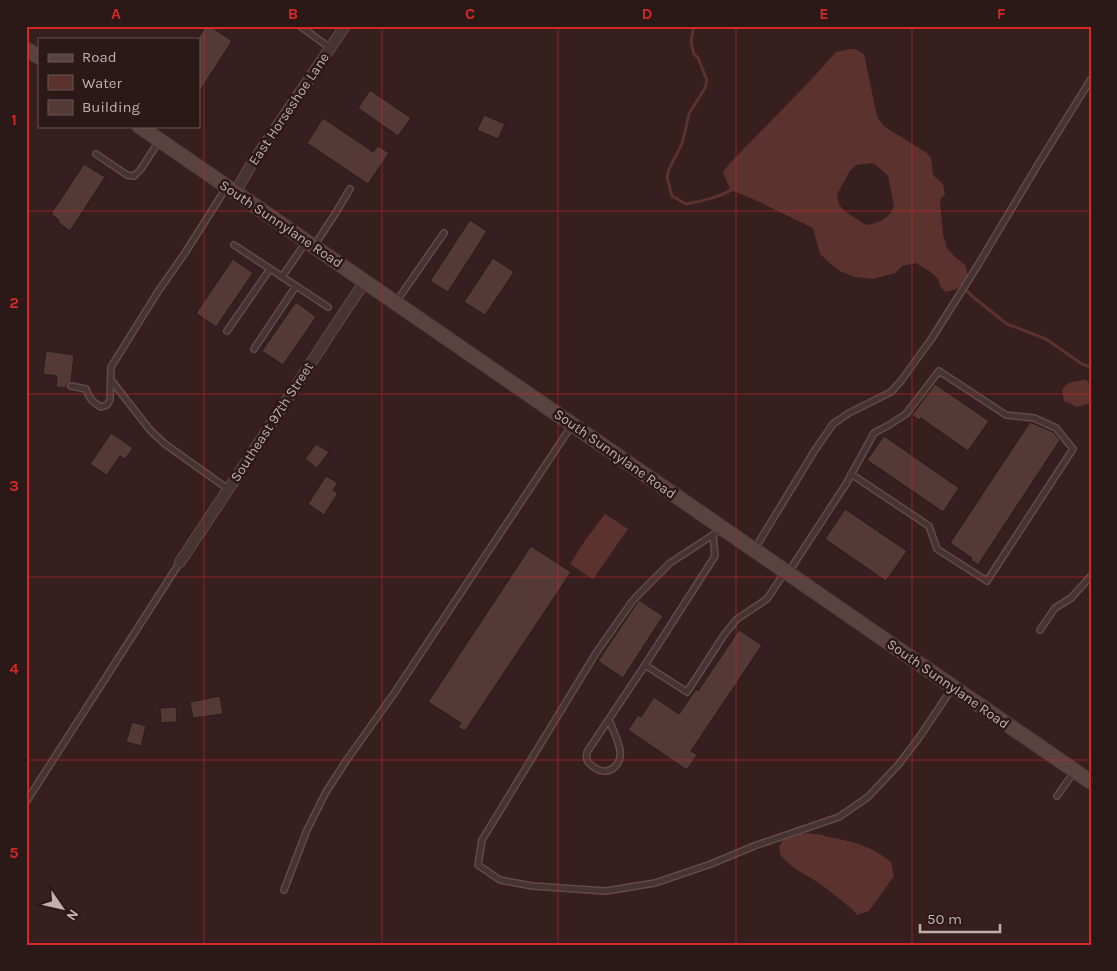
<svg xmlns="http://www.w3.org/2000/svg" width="1117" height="971" font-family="Karla,sans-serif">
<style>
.water{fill:#5c322f;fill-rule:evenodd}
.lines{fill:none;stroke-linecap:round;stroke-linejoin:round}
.stream{stroke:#5c322f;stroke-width:3}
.building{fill:#543937;stroke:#2d1b1a}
.lane-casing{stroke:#5f4b49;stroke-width:8}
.street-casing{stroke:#5f4b49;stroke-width:12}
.secondary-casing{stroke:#4d3a38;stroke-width:16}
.lane{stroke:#473332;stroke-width:5}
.street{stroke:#473332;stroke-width:10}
.secondary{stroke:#5a4240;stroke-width:14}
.grid{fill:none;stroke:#d62828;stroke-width:1;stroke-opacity:0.55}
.labels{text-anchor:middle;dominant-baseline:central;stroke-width:5;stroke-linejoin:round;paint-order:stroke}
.street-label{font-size:14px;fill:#c4aeac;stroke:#2b1918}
.neatline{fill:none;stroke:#d62828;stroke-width:2}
.grid-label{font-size:16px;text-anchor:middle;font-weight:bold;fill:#d62828}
</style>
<rect width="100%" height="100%" fill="#361f1e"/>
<path class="water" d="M851,49h4l9,5 13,62 3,5 5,6 42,26 4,5 2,17 10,9 2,10 -5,6 3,34 4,14 6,7 13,11 2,10 -5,7v4l-17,5c-7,-5 -5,-7 -9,-14 -4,-6 -15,-11 -21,-15l-14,3 -7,7 -22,6 -18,-2 -15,-6 -7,-5 -13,-12 -7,-26 -58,-28 -19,-8 -6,-1c-1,-7 -5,-12 -7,-19l6,-8 78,-80 29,-32zM872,163l3,1 13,12 6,30c-5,13 -15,17 -28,19l-20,-13 -7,-7 -2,-11 13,-23 6,-6z
M1082,380h4l4,4 1,19 -14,4 -13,-6 -2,-11c6,-9 10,-8 20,-10z
M605,514l23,15 -35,50 -23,-15 16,-25z
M808,833c6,2 12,0 17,3 27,6 44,8 66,26l3,14 -25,35 -12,4 -5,-6 -30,-24 -28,-17 -13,-12 -2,-9 6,-11z"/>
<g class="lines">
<path class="stream" d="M694,26l-3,16 3,12 4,4 9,22 -2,8 -16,26 -7,30 -13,25 -2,8 5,19 14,8c12,-2 38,-8 46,-15
M964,288l9,9 34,27 39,15 36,25 9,3"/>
</g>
<path class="building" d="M206,26h4l22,15 -33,51v-55z
M370,90l41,28 -13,18 -40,-28z
M484,115l21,9 -7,15 -21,-9z
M323,118l50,34 5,-6 11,7 -21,31 -61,-41z
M84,164l21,13 -35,54 -12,-9 1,-2 -8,-6z
M470,220l17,11 -39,61 -18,-11z
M493,258l21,14 -29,43 -21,-13z
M233,259l20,14 -37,54 -20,-14z
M296,302l20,15 -33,48 -21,-14z
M46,351l28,4 -3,27 -4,2v4l-11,-1 1,-11 -14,-2z
M935,384l54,37 -21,30 -47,-33 -2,2 -7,-5z
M1030,422l23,10 7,8 -82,125 -7,-5 1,-2 -22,-15z
M111,433l22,15 -8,11 -5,-3 -13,19 -17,-11z
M884,436l75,52 -16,24 -76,-52z
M316,444l13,8 -12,16 -12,-9z
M326,476l12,7 -5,7 5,3 -14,22 -16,-11z
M845,509l62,42 -21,30 -61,-42z
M531,546l40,26 -106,159 -7,-4 3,-4 -33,-21z
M639,600l24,16 -40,62 -25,-17z
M739,630l23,15 -71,106 6,4 -10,15 -59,-40 10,-15 3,2 13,-20 25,17 17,-25 2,2z
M220,696l3,18 -30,4 -3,-16z
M176,707l1,15 -16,1 -1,-15z
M132,722l14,4 -5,20 -15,-4z"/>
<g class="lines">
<g class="lane-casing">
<path id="lane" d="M300,26l30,22
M96,154l31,21 7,1 7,-7 18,-28
M234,245l94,62
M314,246l21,-32 15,-25
M282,277l24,-35
M396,302l48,-69
M227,331l43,-62
M254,349l42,-63
M111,380l39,50 15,14 63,45
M71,386l15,3c3,9 6,13 15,18l6,-2 3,-5 1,-33 48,-77 26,-37 41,-65
M722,529l-52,34 -33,33 -6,7 -35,50 -114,187 -4,25 22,15 32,6 74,5 49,-8 56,-19 43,-18 85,-29 29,-20 31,-33 19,-25 35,-52
M754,550l61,-100 18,-26 16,-11 42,-21 10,-11 31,-43 46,-73 59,-99 54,-87
M788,573l58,-89 28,-51 15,-8 17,-11 33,-43 67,44 28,3 22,10 17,21 -86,132 -50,-32 -8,-23 -78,-52
M1040,630l15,-22 16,-10 20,-22
M645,665l42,27 37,-57 13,-16 30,-20 18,-27
M609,720c4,9 9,20 11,30 2,15 -11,27 -25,18 -3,-2 -7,-5 -8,-8 -1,-3 0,-6 0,-8l58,-87 70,-109 -2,-21
M1057,796l17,-24
M26,802l154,-240
M284,890l23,-60 19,-38 20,-31 49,-69 177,-267"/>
</g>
<g class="street-casing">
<path id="street" d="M235,193l16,-28 94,-139
M180,562l71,-107 86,-132 28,-42"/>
</g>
<g class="secondary-casing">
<path id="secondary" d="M26,49l13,8
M139,126l952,656"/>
</g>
<use href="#lane" class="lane"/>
<use href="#street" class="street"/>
<use href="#secondary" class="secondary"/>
</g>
<path class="grid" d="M204,26v919M382,26v919M558,26v919M736,26v919M912,26v919M26,211h1065M26,394h1065M26,577h1065M26,760h1065"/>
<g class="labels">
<g class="street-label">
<text transform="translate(289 109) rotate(-56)">East Horseshoe Lane</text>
<text transform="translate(281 224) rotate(34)">South Sunnylane Road</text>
<text transform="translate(272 422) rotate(-57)">Southeast 97th Street</text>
<text transform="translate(615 454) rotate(35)">South Sunnylane Road</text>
<text transform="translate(948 684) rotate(35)">South Sunnylane Road</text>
</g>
</g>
<rect width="1117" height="971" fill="none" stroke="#2b1918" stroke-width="55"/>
<rect x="38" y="38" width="162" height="90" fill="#2b1918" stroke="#685553"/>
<rect x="48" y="54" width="25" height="8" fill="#5a4240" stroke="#685553"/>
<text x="82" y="62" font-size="15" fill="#c4aeac">Road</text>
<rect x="48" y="75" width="25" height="15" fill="#5c322f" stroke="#685553"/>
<text x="82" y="88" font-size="15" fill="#c4aeac">Water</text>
<rect x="48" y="100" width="25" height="15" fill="#543937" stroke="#685553"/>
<text x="82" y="112" font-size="15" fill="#c4aeac">Building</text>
<g transform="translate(62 908) rotate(124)" stroke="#2b1918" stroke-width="4" paint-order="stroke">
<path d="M0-4L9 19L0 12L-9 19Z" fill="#c4aeac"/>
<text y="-8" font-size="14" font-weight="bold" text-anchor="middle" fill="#c4aeac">N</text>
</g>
<path d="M920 924v8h80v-8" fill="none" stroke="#c4aeac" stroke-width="2.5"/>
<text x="927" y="924" font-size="15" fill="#c4aeac" stroke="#2b1918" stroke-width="4" paint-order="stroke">50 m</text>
<rect x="28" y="28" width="1062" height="916" class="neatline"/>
<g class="grid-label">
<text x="116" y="19">A</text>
<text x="293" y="19">B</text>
<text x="470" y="19">C</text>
<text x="647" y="19">D</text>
<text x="824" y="19">E</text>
<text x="1001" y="19">F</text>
<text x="14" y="125">1</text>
<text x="14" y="308">2</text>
<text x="14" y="491">3</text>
<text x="14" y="674">4</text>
<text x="14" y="858">5</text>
</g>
</svg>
